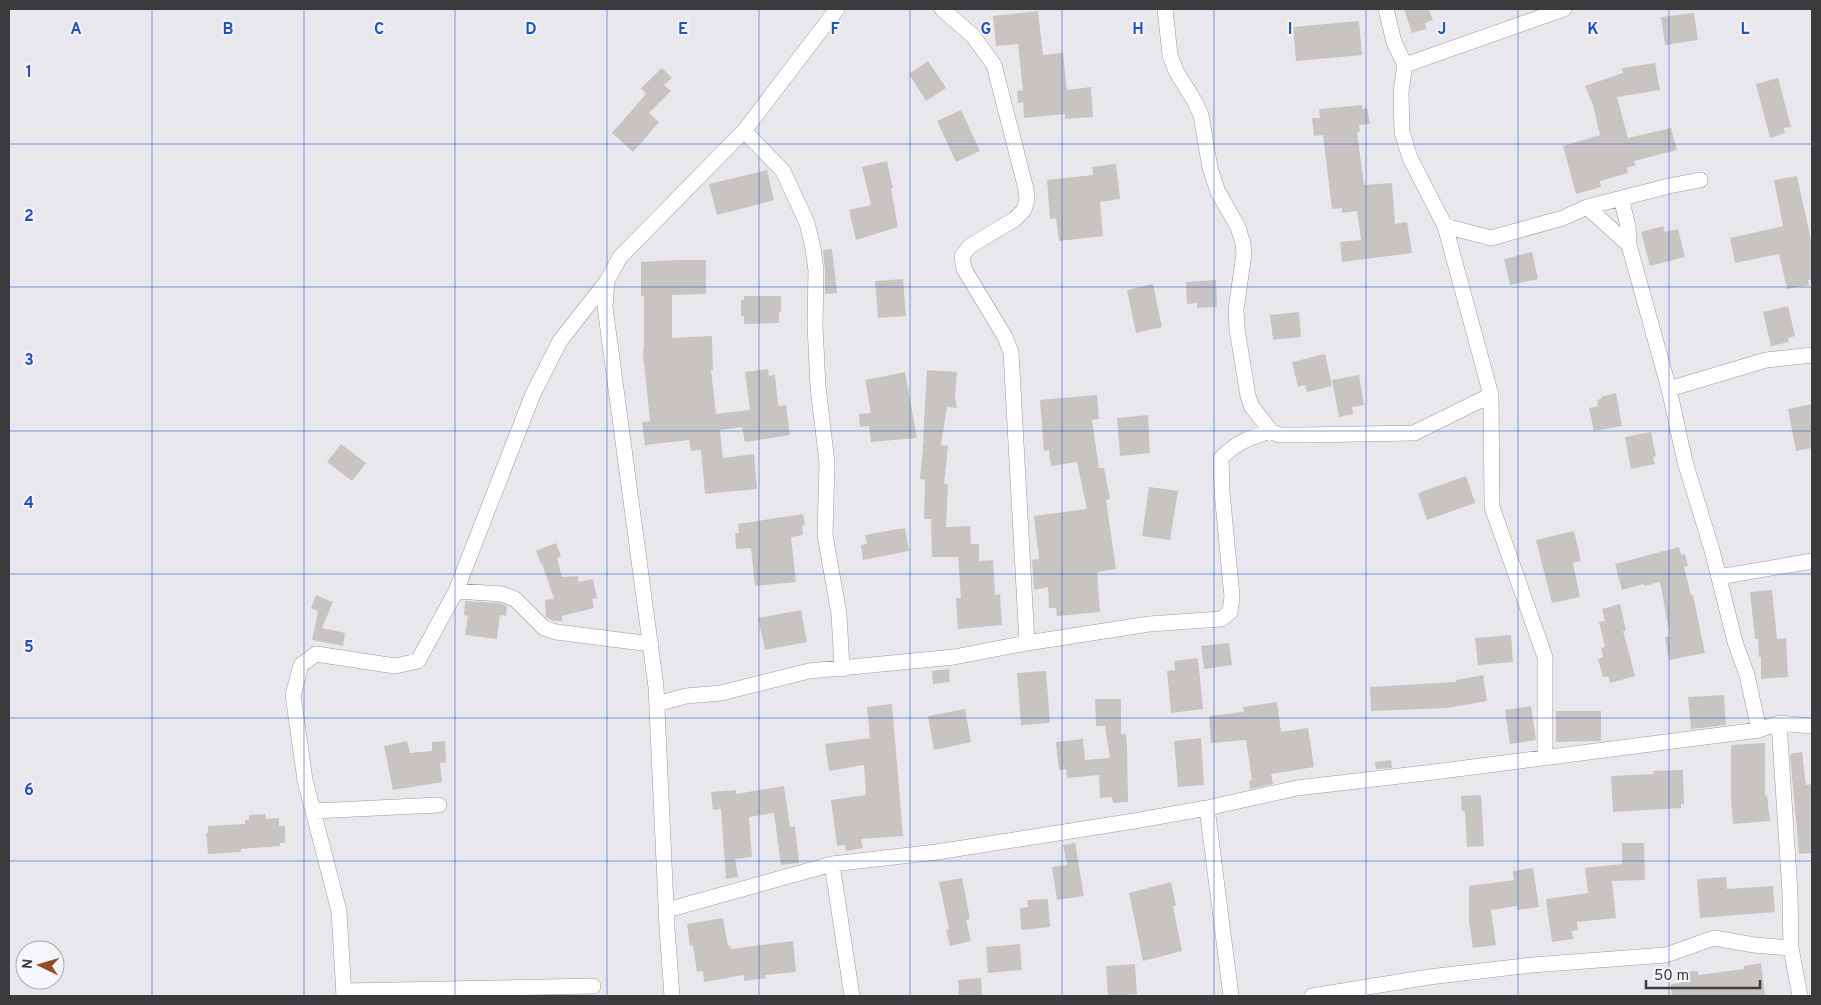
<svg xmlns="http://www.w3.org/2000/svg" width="1821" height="1005" font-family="Overpass,sans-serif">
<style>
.building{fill:#c8c4c2}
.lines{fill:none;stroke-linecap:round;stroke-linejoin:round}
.minor-casing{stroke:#9b9b9e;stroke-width:16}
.minor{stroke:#fff;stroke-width:15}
.grid{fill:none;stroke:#1d4ed8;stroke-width:1;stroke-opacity:0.55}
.grid-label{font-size:16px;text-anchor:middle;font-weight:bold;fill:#1d4ed8;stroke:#f6f5f9;stroke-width:4;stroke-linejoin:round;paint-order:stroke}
</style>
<rect width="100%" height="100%" fill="#e8e8ec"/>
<path class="building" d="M1404,9h25l4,11 -8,3 1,6 -14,4z
M1038,11l5,44 20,-2 4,37 24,-3 2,30 -28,2v-5l-41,4 -1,-16 -5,1 -1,-12 6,-1 -5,-46 -22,2 -3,-30z
M1694,13l4,27 -33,5 -4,-28z
M1359,21l3,34 -66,6 -3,-34z
M928,61l18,27 -20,13 -17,-27z
M1655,63l5,27 -43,7 11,41 43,-10 6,22 -43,11 2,4 -9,3 1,5 -28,8 1,6 -25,7 -13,-48 37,-11 -7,-30 -8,-19 38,-13 -1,-5z
M662,68l10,10 -8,7 7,6 -22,22 10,9 -26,30 -21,-19 34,-39 -5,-6z
M1778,78l13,49 -7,1 1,5 -15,5 -14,-54z
M1362,105v4l5,-1 3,16 -11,1 1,7h-3l7,53 28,-2 3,41 12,-2 5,31 -70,9 -2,-20 21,-2 -4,-29 -15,2v-5l-10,1 -9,-74 -9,1 -2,-18h8l-1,-9z
M961,110l19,41 -24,11 -19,-41z
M887,161l6,27 -2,1 7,38 -42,13 -7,-30 22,-5 -9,-38z
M1116,164l4,35 -20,3 3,34 -44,5 -3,-23 -6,1 -3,-39 46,-5 -1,-8z
M767,170l7,30 -57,15 -8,-31z
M1797,176l15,69v34l-4,1 1,5 -22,4 -8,-35 -44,9 -5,-25 53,-12 -9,-46z
M1663,226l2,6 13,-3 7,28 -35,9 -9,-34z
M832,249l5,44 -12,1v-23l-2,-21z
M1532,252l6,27 -28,6 -6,-26z
M679,260h27v34l-34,1v43l40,-2 1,34h-2l5,44 34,-4 -5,-38 23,-3 1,7 6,-1 3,31 8,-1 4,30 -45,7 -3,-15 -22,3 3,28 31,-4 3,35 -52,5 -4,-44 -10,1 -2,-11 -44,5 -3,-23 8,-1 -7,-67 1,-10v-48h-3v-34z
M903,279l3,37 -28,2 -3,-37z
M1216,280l1,27 -20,1v-5l-10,1 -1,-22z
M1153,284l9,43 -26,6 -9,-43z
M744,296h37v16h-2v11l-35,1v-8h-3v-16h3z
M1788,306l7,30 -7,2 1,4 -18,4 -8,-34z
M1299,312l2,25 -28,3 -3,-25z
M1325,354l7,32 -25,6 -2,-7 -7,2 -6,-25z
M927,370l30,2 -2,24 2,12 -10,-1 -6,38 7,1 -4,38h4l-2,43 24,-1 1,18h8v17l14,-1 2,35 5,-1 2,31 -44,4 -2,-31h5l-3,-41h-26l-1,-38h-7l1,-39 -5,-1 4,-42 -1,1z
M905,372l12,66 -46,4 -2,-16 -9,1 -1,-13 12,-1 -6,-33z
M1359,375l5,30 -12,2 1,7 -14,3 -7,-37z
M1616,393l6,33 -28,5 -5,-23 9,-2 -1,-6 4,-1v-2z
M1097,395l2,24 -7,1 7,48h5l6,31 -4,1 10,69 -19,3 3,40 -43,4 -1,-8h-7l-1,-21 -14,3 -2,-30 7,-1 -5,-43 53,-7 -10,-47 -26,4 -2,-16 -5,1 -4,-51z
M1812,404v44l-16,3 -8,-42z
M1148,415l2,38 -30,3 -3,-38z
M1651,432l5,24 -3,1 2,7 -24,5 -6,-32z
M341,444l25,19 -14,18 -25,-19z
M1466,476l9,27 -48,17 -9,-27z
M1149,487l29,4 -8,49 -28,-4z
M803,514l2,11 -3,1 1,9 -12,2 5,45 -41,4 -4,-38 -15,1 -1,-16h4l-1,-9z
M905,528l4,23 -46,9 -2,-15 6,-1 -2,-9z
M1574,531l7,30 -8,2 7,34 -28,6 -16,-63z
M556,543l5,13 -4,2 5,19 16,-1v6l15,-3 4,19 -5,1 2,9 -32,8v5h-9l-7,-4 -1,-17 9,-1 -12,-36 -1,1 -5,-13z
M1679,547l2,8 4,-1 3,12 -4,1 7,28h2l12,58 -36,7 -4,-23 5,-1 -10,-54 -16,4v-2l-22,6 -7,-26z
M1772,590l5,49 9,-1 2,39 -27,2v-22h-2l-1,-18h-3l-5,-47z
M316,595l17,7 -11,26 23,5 -2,13 -31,-6 6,-29 -7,-3z
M465,601l35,2 7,3 -1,10 -6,-1 -3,24 -32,-4 3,-19 -4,-1z
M1620,604l6,26 -3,1 12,45 -25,7 -2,-7 -5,1 -5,-18 5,-2 -2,-9 4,-1 -6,-25 6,-1 -3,-12z
M801,610l6,32 -42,8 -7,-32z
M1511,635l2,27 -35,3 -3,-27z
M1229,643l3,22 -28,4 -3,-23z
M1198,658l5,51 -32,4 -4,-42 8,-1 -1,-9z
M949,669l1,13 -17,2 -1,-13z
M1046,671l4,52 -29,2 -4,-52z
M1483,675l4,26 -39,7 -77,3 -1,-24 86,-5v-2z
M1724,695l2,30 -35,4 -3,-32z
M1095,699h26v35h5l1,13 1,55 -15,1 -1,-6 -12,1 -1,-23 -32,3 -1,-9 -7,1 -3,-28 27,-3 2,21 25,-2 -5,-32h-9z
M1277,702l4,30 27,-4 6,39 -43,7 2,10 -23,5 -1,-8 3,-1 -6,-40 -35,3 -2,-27 35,-4 -1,-5z
M892,704l11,132 -42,3 2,9 -17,3 -1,-6 -8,1 -6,-46 35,-5 -2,-30 -35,6 -4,-27 45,-6 -3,-31z
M1531,706l5,34 -26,4 -5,-34z
M965,709l6,33 -37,8 -6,-34z
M1556,711h45v30l-45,1z
M1201,738l3,47 -26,2 -4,-46z
M407,741l3,12 22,-2v-9l13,-1 1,21 -6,1 2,19 -49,8 -9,-44z
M1765,743v53l2,-1 3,26 -37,3 -2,-25v-54z
M1802,752l4,33 6,-1v69l-13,1 -9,-100z
M1391,760l1,8 -16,1 -1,-7z
M1683,770l1,34h-3v4l-68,4 -2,-36 43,-2 -1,-3z
M784,786l6,41h5l4,36 -18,2 -7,-52 -25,4 3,40 -17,2 3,18 -12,2 -5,-70 -8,1 -2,-18 25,-2v4z
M1481,795l3,51 -17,1 -2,-36h-3l-1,-15z
M265,814l1,5 13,-1v8h6v17h-5v3l-39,3v3l-33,2 -2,-21h2v-7l37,-2v-4h4v-5z
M1075,843l9,53 -27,4 -5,-33 15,-2 -4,-20z
M1622,843h22l1,37 -33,1 4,37 -39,4 1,8 -6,1 1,8 -21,3 -6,-43 42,-6 -3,-25 37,-4z
M1533,868l6,39 -21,3 -1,-4 -26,4 5,35 -23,3 -4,-27v-35l45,-6 -1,-9z
M1726,877l1,12 46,-3 2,26 -75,6 -3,-39z
M962,878l8,41 -4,1 5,21 -21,5 -4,-16 3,-1 -10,-47z
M1171,882l5,24h-3l9,45 -39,10 -14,-68z
M1048,899l2,28 -29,3 -1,-22 8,-1 -1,-7z
M723,918l5,28 2,-1 1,4 62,-8 3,31 -31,3 1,3 -22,3v-6l-40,7 -1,-11 -6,1 -4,-26h-3l-3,-22z
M1020,944l2,26 -34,3 -2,-26z
M1761,963l4,33h-93l-1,-12 10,-1 -1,-11 18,-1v4l46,-6v-3z
M1135,964l2,30 -29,2 -2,-30z
M981,978l1,18h-23l-1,-16z"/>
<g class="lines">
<g class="minor-casing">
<path id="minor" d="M942,9l31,27 21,29 32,124 1,10 -3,11 -9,9 -45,27 -8,10 2,13 41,68 6,15 16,291
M1165,9l5,46 6,16 19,31 6,13 9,53 8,24 20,35 5,17 1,10 -8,55 1,20 11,67 4,11 19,24 8,4h24l111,-2 77,-38
M1386,9l8,33 11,23 -4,27 1,40 8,26 35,68 46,169 1,112 53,150v100
M1405,65l159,-56
M744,131l39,40 24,52 6,25 3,23 -1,54 3,62 9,76 -2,72 14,79 3,55
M1621,198l7,28 1,19 40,144 16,73 27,88 23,92 12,33 12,55
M1587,207l42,38
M1445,226l46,12 72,-20 24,-11 82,-21 31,-6
M1669,389l97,-29 46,-5
M1719,577l93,-16
M456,591l46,3 13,5 29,29 12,4 95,12
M657,704l29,-8 35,-3 88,-22 145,-14 73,-14 122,-19 72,-5 9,-7 2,-15 -10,-105 -1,-34c16,-16 28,-20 50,-27
M1779,723l11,170 1,55 9,48
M1207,808l24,188
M313,811l126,-6
M832,864l20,132
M667,910l165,-46 105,-12 197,-31 73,-13 90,-20 137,-16 325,-42 20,-7 33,3
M344,991l249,-5
M344,996l-5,-85 -34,-131 -12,-85 8,-30 15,-11 79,12 23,-5 38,-70 77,-197 27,-53 47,-60
M672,996l-5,-68 -11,-241 -51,-380 2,-26 13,-24 124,-126 93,-122
M1312,996l117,-19 103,-12 134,-10 48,-17 40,7 37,3"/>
</g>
<use href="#minor" class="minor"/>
</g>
<path class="grid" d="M152,9v987M304,9v987M455,9v987M607,9v987M759,9v987M910,9v987M1062,9v987M1214,9v987M1366,9v987M1518,9v987M1669,9v987M9,144h1803M9,287h1803M9,431h1803M9,574h1803M9,718h1803M9,861h1803"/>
<g class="grid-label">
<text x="76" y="34">A</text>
<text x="228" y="34">B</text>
<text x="379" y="34">C</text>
<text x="531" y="34">D</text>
<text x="683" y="34">E</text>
<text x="835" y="34">F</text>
<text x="986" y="34">G</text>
<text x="1138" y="34">H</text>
<text x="1290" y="34">I</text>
<text x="1442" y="34">J</text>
<text x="1593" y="34">K</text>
<text x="1745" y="34">L</text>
<text x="29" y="77">1</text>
<text x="29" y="221">2</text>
<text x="29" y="365">3</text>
<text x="29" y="508">4</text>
<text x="29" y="652">5</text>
<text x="29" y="795">6</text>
</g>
<rect width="1821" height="1005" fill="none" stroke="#3b3b3d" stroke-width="20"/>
<g transform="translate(40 965) rotate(275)"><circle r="24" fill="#f6f5f9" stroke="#ababae"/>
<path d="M0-4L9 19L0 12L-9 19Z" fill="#914e20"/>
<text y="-8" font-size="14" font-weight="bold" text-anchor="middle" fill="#3b3b3d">N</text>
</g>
<path d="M1646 980v8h114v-8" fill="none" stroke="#3b3b3d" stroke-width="2.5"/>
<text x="1654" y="980" font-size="15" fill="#3b3b3d" stroke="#f6f5f9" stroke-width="4" paint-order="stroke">50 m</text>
</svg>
